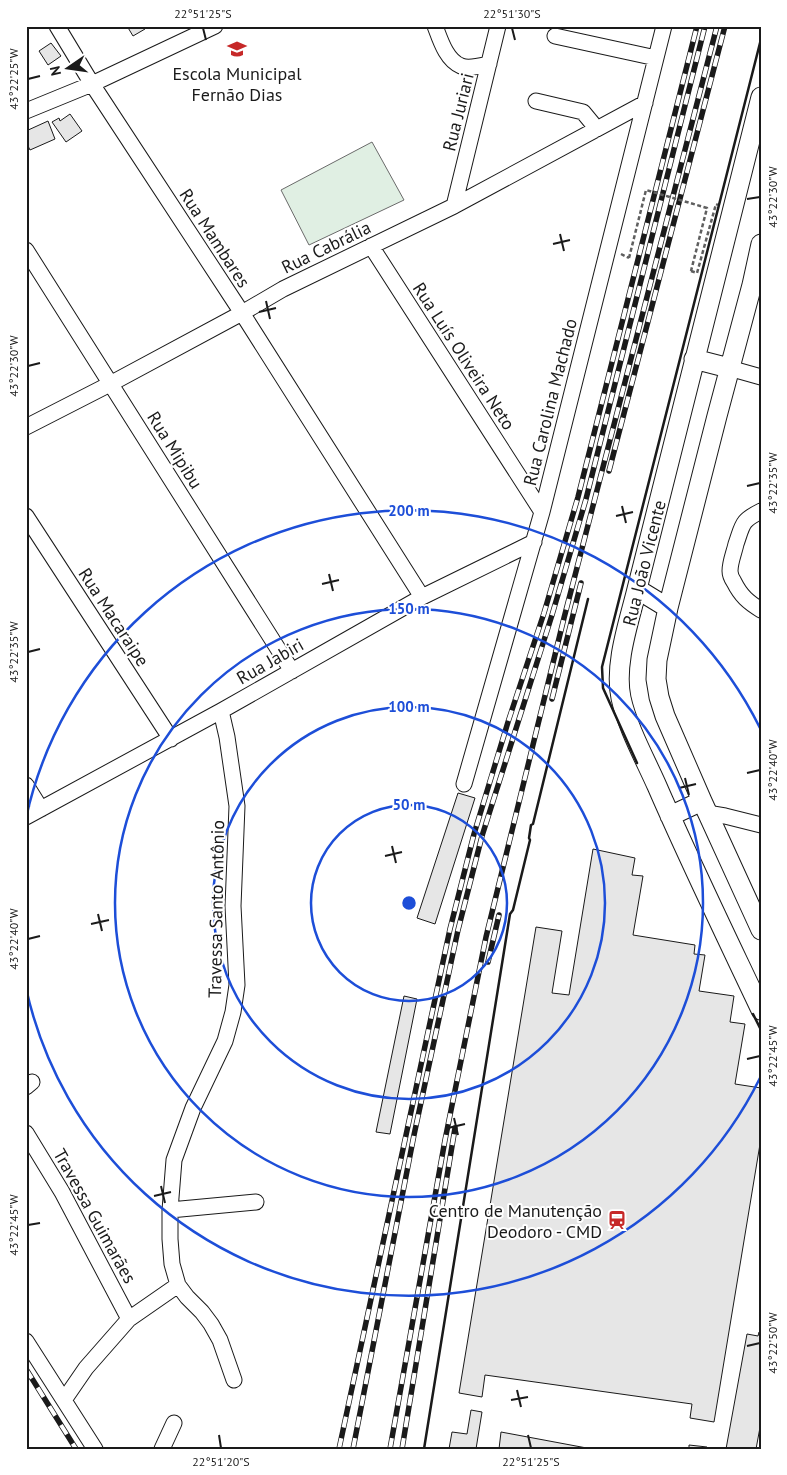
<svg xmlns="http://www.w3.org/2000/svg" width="787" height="1475" font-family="'PT Sans',sans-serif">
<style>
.green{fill:#e0efe3;stroke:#6a6a6a}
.building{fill:#e6e6e6;stroke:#1a1a1a}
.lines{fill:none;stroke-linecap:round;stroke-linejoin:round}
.minor-casing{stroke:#1a1a1a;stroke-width:17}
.major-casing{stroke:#1a1a1a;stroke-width:21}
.path{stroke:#5f5f5f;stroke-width:2.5;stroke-dasharray:4 2.5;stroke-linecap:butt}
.minor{stroke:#fff;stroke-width:15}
.major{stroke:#fff;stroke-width:19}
.rail-casing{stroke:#1a1a1a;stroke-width:5.5}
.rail{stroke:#fff;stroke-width:4;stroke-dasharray:11;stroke-linecap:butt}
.path-bridge{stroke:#5f5f5f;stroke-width:2.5;stroke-dasharray:4 2.5;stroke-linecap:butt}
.wall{stroke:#1a1a1a;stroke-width:2.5}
.ticks{fill:none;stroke:#1a1a1a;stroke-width:2}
.ring{fill:none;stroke:#1d4ed8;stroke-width:2.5}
.labels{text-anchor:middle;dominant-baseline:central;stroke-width:4;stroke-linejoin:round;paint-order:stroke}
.poi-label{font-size:18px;fill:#1a1a1a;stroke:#fff}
.street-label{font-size:18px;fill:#1a1a1a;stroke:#fff}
.centre{fill:#1d4ed8;stroke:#fff;stroke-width:2.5}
.ring-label{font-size:15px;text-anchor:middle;font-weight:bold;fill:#1d4ed8;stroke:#fff;stroke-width:4;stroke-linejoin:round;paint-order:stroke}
.neatline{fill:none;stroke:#1a1a1a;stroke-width:2}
.ticks-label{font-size:12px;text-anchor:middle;fill:#1a1a1a}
</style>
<rect width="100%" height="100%" fill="#fff"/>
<path class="green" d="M372,142l32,58 -95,45 -28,-55z"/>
<path class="building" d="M127,26h17l1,3 -12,7z
M51,43l10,13 -13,9 -9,-14z
M70,114l12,17 -16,11 -14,-20 7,-4 1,3z
M48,121l7,18 -25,11 -4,-8v-11z
M458,793l17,5 -40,126 -18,-6z
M593,849l42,9 -3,17 11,1 -10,59 62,10 -1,9 11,1 -6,36 35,5 -4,26 15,2 -10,60 26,4v50l-47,284 -24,-4 2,-14 -207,-29 -3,22 -23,-4 77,-466 26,4 -10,62 17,2z
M404,996l13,3 -27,135 -14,-2z
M759,1332h2v90l-5,27h-30l21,-115 11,2z
M471,1410l11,2 -6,37h-27l3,-17 15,2z
M501,1432l91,17h-93z
M689,1445l18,2v2h-18z"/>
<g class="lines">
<g class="minor-casing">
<path id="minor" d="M57,26l35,58 150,229 180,284
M435,26c5,13 11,34 26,40 8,3 19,0 28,-2
M555,36l101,22
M536,101l47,11 14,17
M26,111l66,-27 123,-58
M454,206l44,-180
M371,246l171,266
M26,250l266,421
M729,368l32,9
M26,427l84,-43 132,-71 41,-24 171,-83 191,-103
M761,511c-20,10 -18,13 -25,33 -2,9 -6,18 -6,27 0,4 2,8 4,11 7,14 14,20 27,28
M26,516l145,223
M221,711l6,26 10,69 -4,100 4,79 -4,27 -8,29 -32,67 -19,52 -4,50v29l2,25 6,21 9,12 15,15 9,12 9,16 14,40
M464,784l78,-272 122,-486
M26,785l15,24
M707,813l18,3 36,9
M26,817l195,-106 201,-114 112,-55
M26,1087l6,-5
M26,1133l36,59 67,127
M170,1210l86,-8
M26,1341l69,108
M64,1400l22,-32 43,-49 49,-34
M162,1449l12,-26"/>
</g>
<g class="major-casing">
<path id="major" d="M761,97l-124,492c-8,33 -23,75 -16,109 6,28 24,61 36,88 33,76 69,150 104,224
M761,244l-9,41 -35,131 -49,192 -11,52 -1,19 3,18 6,19 37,85 59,129
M694,359l35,9
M637,589l31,19
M670,816l32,-15"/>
</g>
<path class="path" d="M621,254l8,4
M691,271l6,2 19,-69 2,1"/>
<use href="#minor" class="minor"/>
<use href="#major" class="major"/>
<g class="rail-casing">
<path id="rail" d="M609,471l116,-445
M552,699l29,-116
M488,962l11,-47
M26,1369l50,80
M339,1449l111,-520 24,-95 34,-112 36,-109 34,-116 119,-471
M353,1449l61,-314 44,-205 24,-94 70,-221 34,-116 119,-473
M390,1449l55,-309 41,-203 78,-319 153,-592
M402,1449l53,-321"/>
</g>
<use href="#rail" class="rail"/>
<path class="path-bridge" d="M629,258l17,-68 61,18 -16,63"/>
<path class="wall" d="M637,763l-34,-75 -1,-21 159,-628
M753,1014l8,16
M424,1449l86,-535 3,-4 17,-70 -1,-2 2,-13 2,-1 55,-225"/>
</g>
<path class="ticks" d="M203,28l3,12M512,28l3,12M28,79l12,-3M747,199l13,-2M560,234l4,17M553,244l17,-4M266,301l4,18M259,312l17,-4M28,366l12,-3M747,486l13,-3M622,506l4,17M616,516l17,-4M329,574l4,17M322,584l17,-4M28,652l12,-3M747,773l13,-3M685,778l4,17M679,788l17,-4M392,846l4,17M385,856l17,-4M98,914l4,17M91,924l18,-4M28,939l12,-3M747,1059l13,-3M454,1118l4,17M448,1128l17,-4M161,1186l4,17M154,1196l17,-4M28,1225l12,-2M747,1346l13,-3M517,1390l4,17M511,1400l17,-3M219,1435l2,13M528,1435l3,13"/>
<g class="ring">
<circle cx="409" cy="903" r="98"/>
<circle cx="409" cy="903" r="196"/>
<circle cx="409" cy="903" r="294"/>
<path d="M760 1078A392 392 0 0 1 26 988M26 818A392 392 0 0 1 760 728"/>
</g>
<defs>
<g id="school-bare" transform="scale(1.5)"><path d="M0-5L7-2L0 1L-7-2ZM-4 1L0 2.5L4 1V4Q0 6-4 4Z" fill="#c62828" stroke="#fff" stroke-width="2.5" paint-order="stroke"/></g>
<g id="station-bare" transform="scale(1.5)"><path d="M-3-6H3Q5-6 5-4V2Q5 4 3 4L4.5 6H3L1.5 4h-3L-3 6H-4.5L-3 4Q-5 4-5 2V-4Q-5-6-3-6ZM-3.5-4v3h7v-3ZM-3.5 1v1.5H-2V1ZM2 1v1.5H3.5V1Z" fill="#c62828" stroke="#fff" stroke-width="2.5" paint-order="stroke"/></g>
</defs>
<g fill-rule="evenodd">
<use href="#school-bare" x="237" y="49"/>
<use href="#station-bare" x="617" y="1220"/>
</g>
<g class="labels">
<g class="poi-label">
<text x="237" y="73">Escola Municipal<tspan x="237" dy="21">Fernão Dias</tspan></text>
<text x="602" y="1210" text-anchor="end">Centro de Manutenção<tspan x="602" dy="21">Deodoro - CMD</tspan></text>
</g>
<g class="street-label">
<text transform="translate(458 112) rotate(-76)">Rua Juriari</text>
<text transform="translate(215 238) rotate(57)">Rua Mambares</text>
<text transform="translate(326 247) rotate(-26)">Rua Cabrália</text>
<text transform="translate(464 356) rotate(57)">Rua Luís Oliveira Neto</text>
<text transform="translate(550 402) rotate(-76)">Rua Carolina Machado</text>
<text transform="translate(175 450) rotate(58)">Rua Mipibu</text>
<text transform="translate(644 563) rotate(-76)">Rua João Vicente</text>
<text transform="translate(114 617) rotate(57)">Rua Macaraipe</text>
<text transform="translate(270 661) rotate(-30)">Rua Jabiri</text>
<text transform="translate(216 909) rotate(-89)">Travessa Santo Antônio</text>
<text transform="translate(95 1216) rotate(61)">Travessa Guimarães</text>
</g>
</g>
<circle cx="409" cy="903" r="8" class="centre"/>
<g class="ring-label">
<text x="409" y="516">200 m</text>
<text x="409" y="614">150 m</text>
<text x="409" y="712">100 m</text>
<text x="409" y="810">50 m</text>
</g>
<rect width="787" height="1475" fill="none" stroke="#ffffff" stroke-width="55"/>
<g transform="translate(68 68) rotate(257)" stroke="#ffffff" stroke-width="4" paint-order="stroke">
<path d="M0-4L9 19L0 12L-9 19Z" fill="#1a1a1a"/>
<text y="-8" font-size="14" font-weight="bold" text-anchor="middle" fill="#1a1a1a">N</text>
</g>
<rect x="28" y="28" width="732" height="1420" class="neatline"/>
<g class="ticks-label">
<text x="203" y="18">22°51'25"S</text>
<text x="512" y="18">22°51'30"S</text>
<text transform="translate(14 79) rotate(-90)" y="4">43°22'25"W</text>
<text transform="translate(773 197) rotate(-90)" y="4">43°22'30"W</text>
<text transform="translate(14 366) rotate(-90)" y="4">43°22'30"W</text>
<text transform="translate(773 483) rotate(-90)" y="4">43°22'35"W</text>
<text transform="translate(14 652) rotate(-90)" y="4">43°22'35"W</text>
<text transform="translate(773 770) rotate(-90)" y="4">43°22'40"W</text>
<text transform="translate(14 939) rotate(-90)" y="4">43°22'40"W</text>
<text transform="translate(773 1056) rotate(-90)" y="4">43°22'45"W</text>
<text transform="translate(14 1225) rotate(-90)" y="4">43°22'45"W</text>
<text transform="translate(773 1343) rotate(-90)" y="4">43°22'50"W</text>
<text x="221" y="1466">22°51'20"S</text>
<text x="531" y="1466">22°51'25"S</text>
</g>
</svg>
